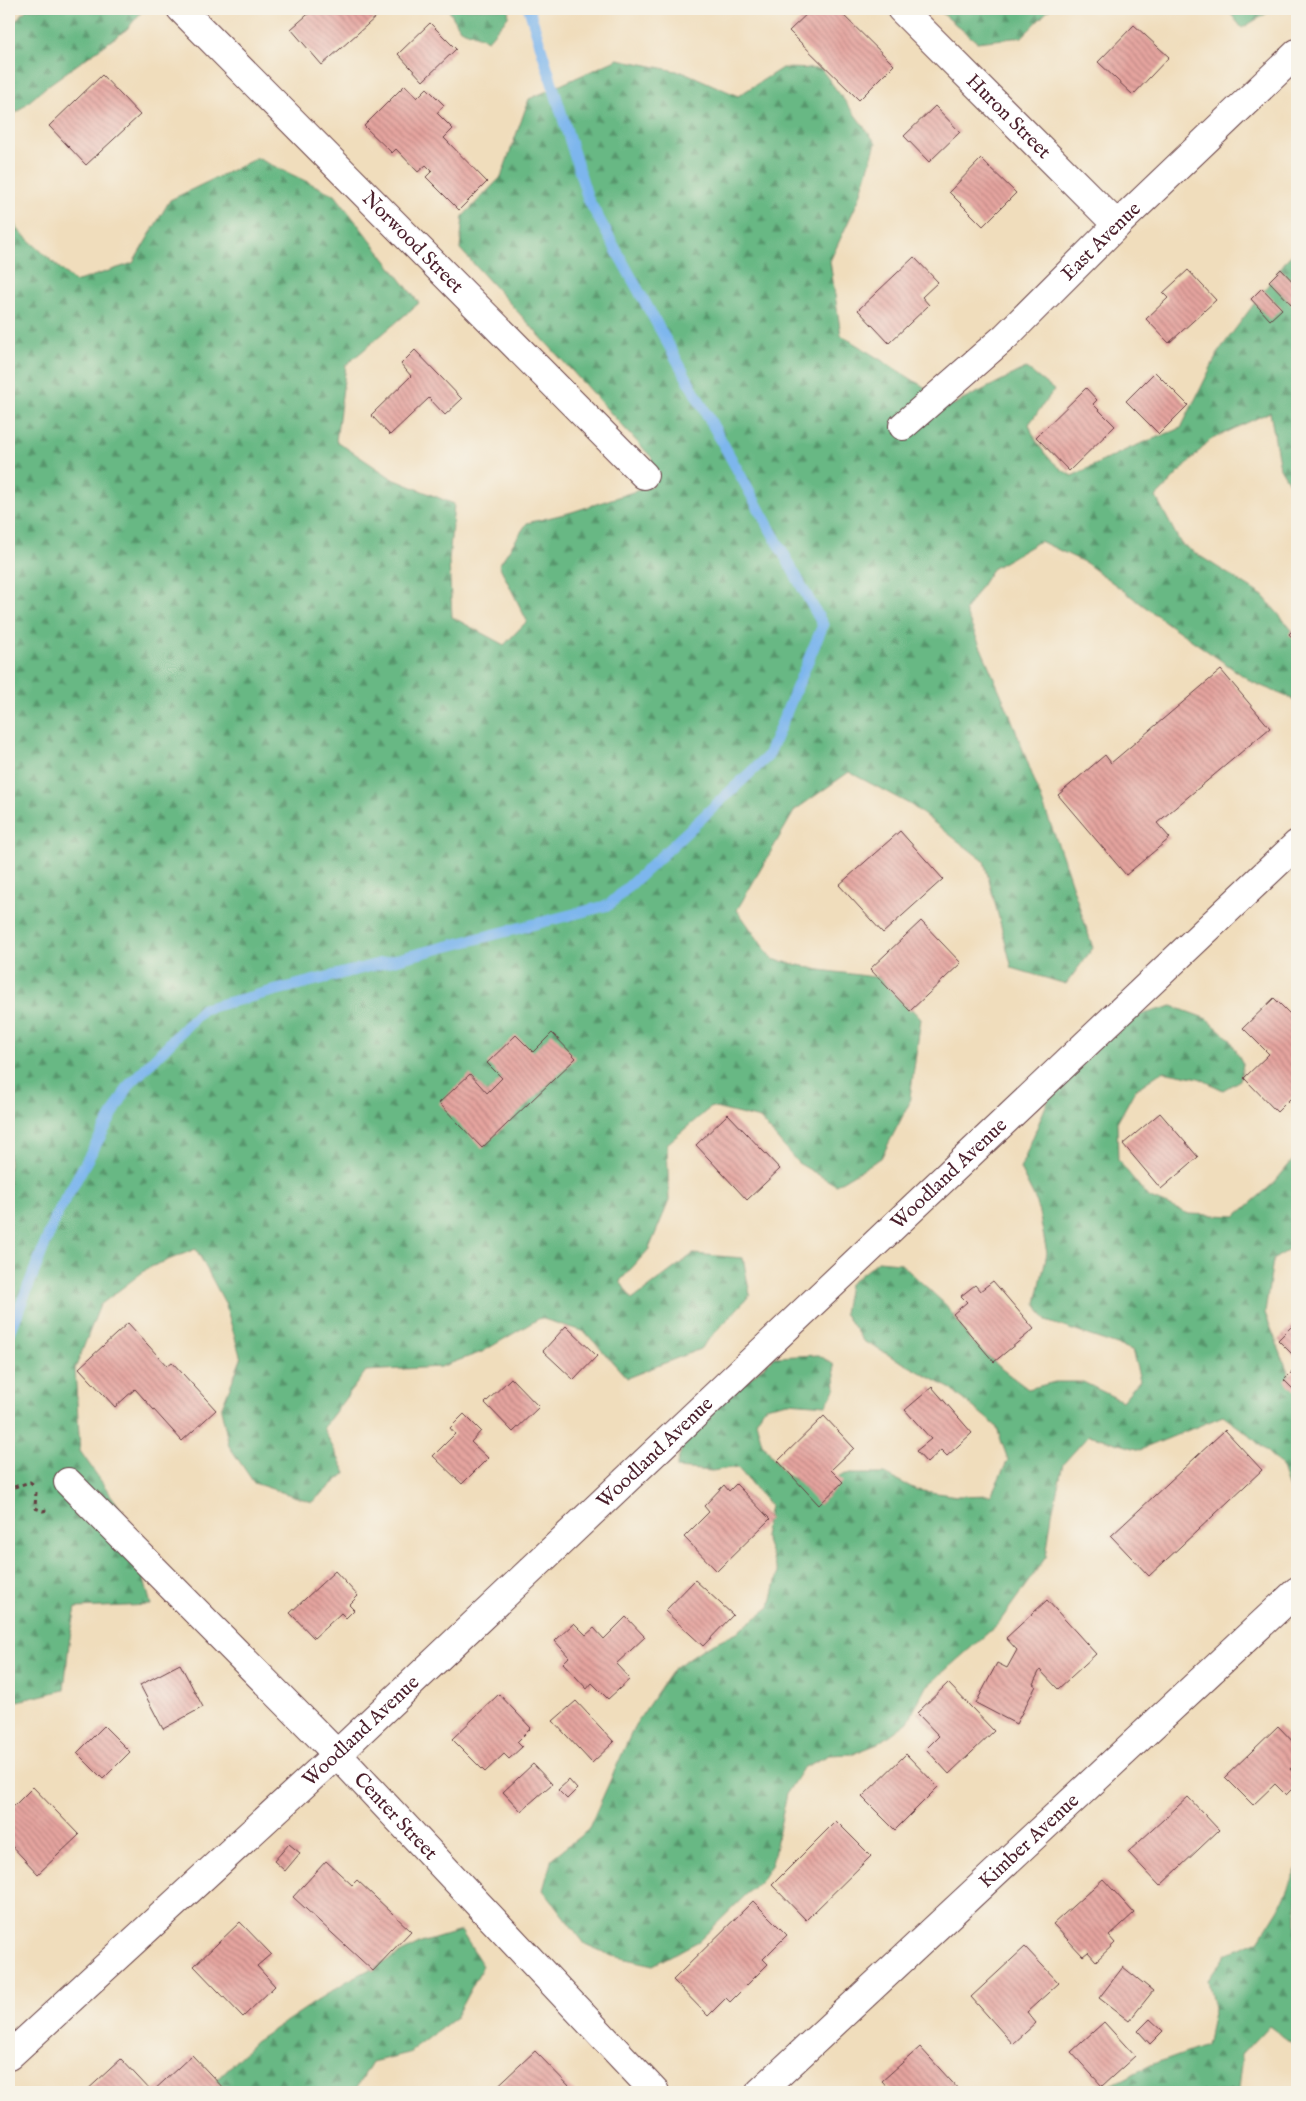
<svg xmlns="http://www.w3.org/2000/svg" width="1306" height="2101" font-family="'IM FELL English',serif">
<style>
.forest{fill:url(#forest-firs);stroke:#586c58}
.lines{fill:none;stroke-linecap:round;stroke-linejoin:round}
.stream{stroke:#7db6ed;stroke-width:11}
.building{fill:url(#building-back-hatch)}
.street-casing{stroke:#633c41;stroke-width:30}
.path{stroke:#633c41;stroke-width:3;stroke-dasharray:4 4;stroke-linecap:butt}
.street{stroke:#fff;stroke-width:28}
.labels{text-anchor:middle;dominant-baseline:central;stroke-width:4.5;stroke-linejoin:round;paint-order:stroke}
.street-label{font-size:20px;fill:#4a1f2b;stroke:#f7f3e8}
</style>
<defs>
<pattern id="forest-firs" width="22" height="20" patternUnits="userSpaceOnUse" patternTransform="scale(1.25)"><rect width="22" height="20" fill="#67b884"/><path d="M5 1l3.5 6h-7zM16 11l3.5 6h-7z" fill="#57956c"/></pattern>
<pattern id="building-back-hatch" width="6" height="6" patternUnits="userSpaceOnUse" patternTransform="scale(1.25)"><rect width="6" height="6" fill="#e5a49f"/><path d="M-1 5l2 2M0 0l6 6M5-1l2 2" fill="none" stroke="#bc8582"/></pattern>
</defs>
<rect width="100%" height="100%" fill="#f7f3e8"/>
<filter id="ink" filterUnits="userSpaceOnUse"><feTurbulence type="fractalNoise" baseFrequency=".02" numOctaves="2"/><feDisplacementMap in="SourceGraphic" scale="10" xChannelSelector="R" yChannelSelector="G"/><feConvolveMatrix kernelMatrix="1 2 1 2 8 2 1 2 1" color-interpolation-filters="sRGB"/></filter>
<filter id="wash" filterUnits="userSpaceOnUse"><feTurbulence type="fractalNoise" baseFrequency=".0096" numOctaves="4" result="noise"/><feDisplacementMap in="SourceGraphic" scale="20" xChannelSelector="R" yChannelSelector="G"/><feGaussianBlur stdDeviation="1.12" result="paint"/><feColorMatrix in="noise" values="0 0 0 0 0 0 0 0 0 0 0 0 0 0 0 0 0 1.4 0 .05"/><feComposite in="paint" operator="in"/></filter>
<g filter="url(#wash)">
<rect width="100%" height="100%" fill="#f0ddbc"/>
<path class="forest" d="M27,9h117l-17,20 -80,57 -38,33v-91z
M448,9h61l-1,8 -20,23 -28,-11z
M937,9h113l-28,28 -45,5z
M1227,9h47l-32,19z
M618,59l68,14 52,23 44,-28 39,1 55,74 -17,56 -29,62 11,74 112,70 73,-37 28,22 -25,34c7,22 22,40 43,52l58,-28 51,-20 38,-77 69,-93 9,-9v247l-17,-28 -10,-56 -60,28 -54,57 25,47 82,52 34,40v65l-45,-19 -85,-59 -81,-60 -46,-22 -48,28 -27,42 45,104 52,140 31,93 -27,36 -54,-16 -28,-107 -73,-56 -62,-33 -54,38 -58,100 35,49 48,11 62,8 39,41 -12,85 -28,54 -45,27 -38,-22 -38,-44 -49,-12 -44,37 2,57 -20,48 -29,32 12,19 61,-46 50,4 7,37 -50,54 -73,29 -42,-46 -45,-14 -58,34 -42,15 -74,4 -43,57 23,45 -34,29 -58,-19 -25,-37 -8,-37 20,-50 -16,-56 -29,-54 -48,19 -48,37 -25,64 5,82 49,70 22,84 -75,3 -7,35 -5,47 -46,11 -9,-16v-1472l11,19 55,50 58,-19 37,-63 87,-42 78,37 84,108 -73,62 -10,76 57,38 61,25 -5,57 3,56 52,28 23,-24 -28,-56 28,-42 45,-11 82,-27 -2,-27 -192,-209 3,-33 38,-39 28,-78z
M1172,1006l35,13 23,20 13,25 -3,16 -17,10 -24,-12 -36,-7 -28,19 -18,33 1,37 30,37 41,17 47,2 38,-33 23,-28v88l-24,17 -8,53 32,82v117l-16,-47 -33,-31 -25,-18 -83,34 -51,-15 -26,29 -11,49 -6,44 -48,67 -73,64 -17,34 -30,22 -26,10 -23,1 -26,13 -16,25 -15,71 -10,15 -63,62 -46,24 -41,-9 -27,-12 -42,-54 9,-32 36,-28 47,-105 38,-56 31,-21 33,-16 33,-25 8,-34 -14,-37 6,-30 -33,-39 -25,4 -36,-3 9,-32 89,-79 45,-2 15,10 2,23 -10,17 -38,-3 -23,5 -9,14 6,22 24,32 27,13 33,-14h39l32,16 40,6 34,-1 17,-35 -12,-34 -45,-37 -88,-48 -19,-28 5,-29 29,-23 22,2 46,42 24,35 33,30 25,19 27,-7h28l39,19 18,-21 -8,-30 -86,-29 -10,-18 11,-50 -10,-50 -17,-34 29,-71 50,-51 41,-32z
M1297,1868v179l-28,-21 -27,29 -4,34 2,3h-153l28,-9 38,-19 53,-19 8,-37 -6,-28 18,-26 33,-14 20,-32z
M461,1931l22,35 -28,52 -46,35 -37,9 -18,30h-150l51,-50 92,-61 74,-38z"/>
<g class="lines">
<path class="stream" d="M9,1335l47,-119 73,-131 74,-76 406,-104 159,-149 55,-131 -235,-426 -59,-190"/>
</g>
<g id="blocks">
<path class="building" d="M314,9h71l-63,56 -31,-36z
M812,9h25l57,56 -35,35 -70,-69z
M430,23l26,26 -33,32 -25,-27z
M1134,25l35,32 -36,38 -35,-33z
M102,75l38,40 -54,50 -37,-39z
M405,85l12,13 10,-10 17,17 -7,8 16,16 -9,9 43,44 -28,28 -33,-33 6,-6 -6,-6 -8,7 -22,-23 -4,4 -28,-27z
M935,106l25,26 -31,30 -25,-26z
M981,159l35,34 -33,33 -34,-34z
M914,257l24,25 -16,15 7,8 -40,38 -31,-33z
M1281,269l16,17v17l-4,3 -24,-25z
M1188,270l28,30 -47,43 -23,-24 22,-21 -5,-5z
M1262,288l20,21 -12,11 -19,-21z
M415,350l47,49 -17,16 -16,-17 -39,37 -19,-20 40,-39 -10,-12z
M1155,372l33,33 -29,29 -33,-33z
M1086,388l11,12 -4,4 22,22 -46,45 -33,-34z
M1297,626v17l-8,-9z
M1221,670l49,58 -113,95 13,15 -44,37 -68,-80 47,-40 6,8z
M900,831l43,48 -60,54 -44,-48z
M921,921l40,42 -51,48 -40,-42z
M1274,998l23,23v71l-20,20 -33,-34 25,-24 -26,-26z
M552,1033l24,25 -94,90 -43,-45 31,-29 17,19 15,-15 -15,-15 29,-28 17,17z
M1160,1113l38,44 -37,32 -38,-45z
M728,1114l52,55 -33,31 -51,-55z
M993,1281l41,48 -40,33 -41,-48 14,-12 -6,-6 14,-11 5,6z
M1297,1321v38l-19,-19z
M128,1323l39,43 5,-4 44,48 -34,31 -47,-52 -20,18 -36,-39z
M566,1326l31,30 -23,24 -31,-29z
M1297,1367v26l-13,-13z
M511,1378l28,29 -26,25 -28,-29z
M932,1387l40,46 -25,23 -6,-6 -14,13 -11,-12 15,-12 -26,-29z
M464,1414l17,17 -10,11 17,16 -26,26 -29,-28 22,-22 -5,-6z
M824,1416l30,32 -23,22 12,12 -24,23 -41,-44z
M1225,1430l37,40 -113,106 -38,-40z
M736,1484l34,35 -53,52 -33,-34 25,-25 -5,-6 20,-21 5,6z
M335,1571l23,25 -9,9 5,5 -8,8 -5,-5 -27,25 -24,-25z
M695,1580l38,35 -30,31 -38,-35z
M1047,1600l49,54 -38,35 -18,-19 -7,14 3,2 -20,38 -40,-21 21,-40 10,5 10,-18 -11,-12z
M626,1617l19,20 -29,27 14,15 -22,20 -16,-16 -5,6 -24,-26 6,-6 -14,-16 19,-18 12,12 8,-7 10,11z
M180,1664l23,43 -40,22 -23,-44z
M948,1683l46,48 -45,43 -23,-25 13,-13 -22,-23z
M499,1694l32,34 -14,14 5,5 -13,12 -5,-5 -19,18 -33,-33z
M576,1701l38,41 -22,21 -39,-42z
M104,1726l26,26 -27,27 -26,-26z
M1278,1726l19,20v16l-7,7 7,8v7l-11,11 -11,-11 -22,21 -28,-28z
M906,1754l32,33 -43,43 -33,-33z
M533,1764l19,20 -31,27 -18,-19z
M569,1780l8,9 -10,10 -9,-9z
M33,1787l46,48 -41,39 -29,-31v-32z
M1188,1797l31,33 -59,56 -32,-34z
M836,1821l35,35 -65,64 -34,-35z
M289,1844l11,9 -15,18 -11,-10z
M326,1861l26,24 5,-5 54,51 -38,40 -80,-74z
M1103,1879l31,34 -25,23 6,7 -19,18 -8,-9 -5,4 -30,-32z
M753,1901l34,34 -24,24 5,5 -38,38 -4,-4 -18,18 -35,-36z
M240,1922l31,32 -14,12 18,20 -32,31 -49,-51z
M1025,1947l34,36 -32,29 9,11 -23,21 -42,-47z
M1123,1967l30,24 -24,30 -30,-23z
M1150,2019l13,12 -13,13 -12,-13z
M1104,2022l31,34 -33,30 -31,-34z
M920,2047l41,45h-69l-10,-11z
M535,2051l40,41h-84z
M192,2055l35,37h-142l36,-33 31,33z"/>
</g>
</g>
<g filter="url(#ink)">
<use href="#blocks" fill-opacity="0" stroke="#633c41" stroke-width="1"/>
<g class="lines">
<g class="street-casing">
<g id="street">
<path id="s1" d="M181,9l463,466"/>
<path id="s2" d="M901,9l216,216"/>
<path id="s3" d="M903,426l103,-90 111,-111 180,-172"/>
<path id="s4" d="M68,1482l269,272 318,338"/>
<path id="s5" d="M9,2056l328,-302 960,-910"/>
<path id="s6" d="M760,2092l537,-501"/>
</g>
</g>
<path class="path" d="M9,1481l5,6 16,-5 6,4
M36,1492l-1,16 8,3 7,-2"/>
<use href="#street" class="street"/>
</g>
</g>
<g class="labels">
<g class="street-label">
<text stroke="none"><textPath href="#s2" startOffset="152">Huron Street</textPath></text>
<text stroke="none"><textPath href="#s3" startOffset="271">East Avenue</textPath></text>
<text stroke="none"><textPath href="#s1" startOffset="329">Norwood Street</textPath></text>
<text stroke="none"><textPath href="#s5" startOffset="1289">Woodland Avenue</textPath></text>
<text stroke="none"><textPath href="#s5" startOffset="884">Woodland Avenue</textPath></text>
<text stroke="none"><textPath href="#s5" startOffset="479">Woodland Avenue</textPath></text>
<text stroke="none"><textPath href="#s4" startOffset="468">Center Street</textPath></text>
<text stroke="none"><textPath href="#s6" startOffset="368">Kimber Avenue</textPath></text>
</g>
</g>
<rect width="1306" height="2101" fill="none" stroke="#f7f3e8" stroke-width="30"/>
</svg>
